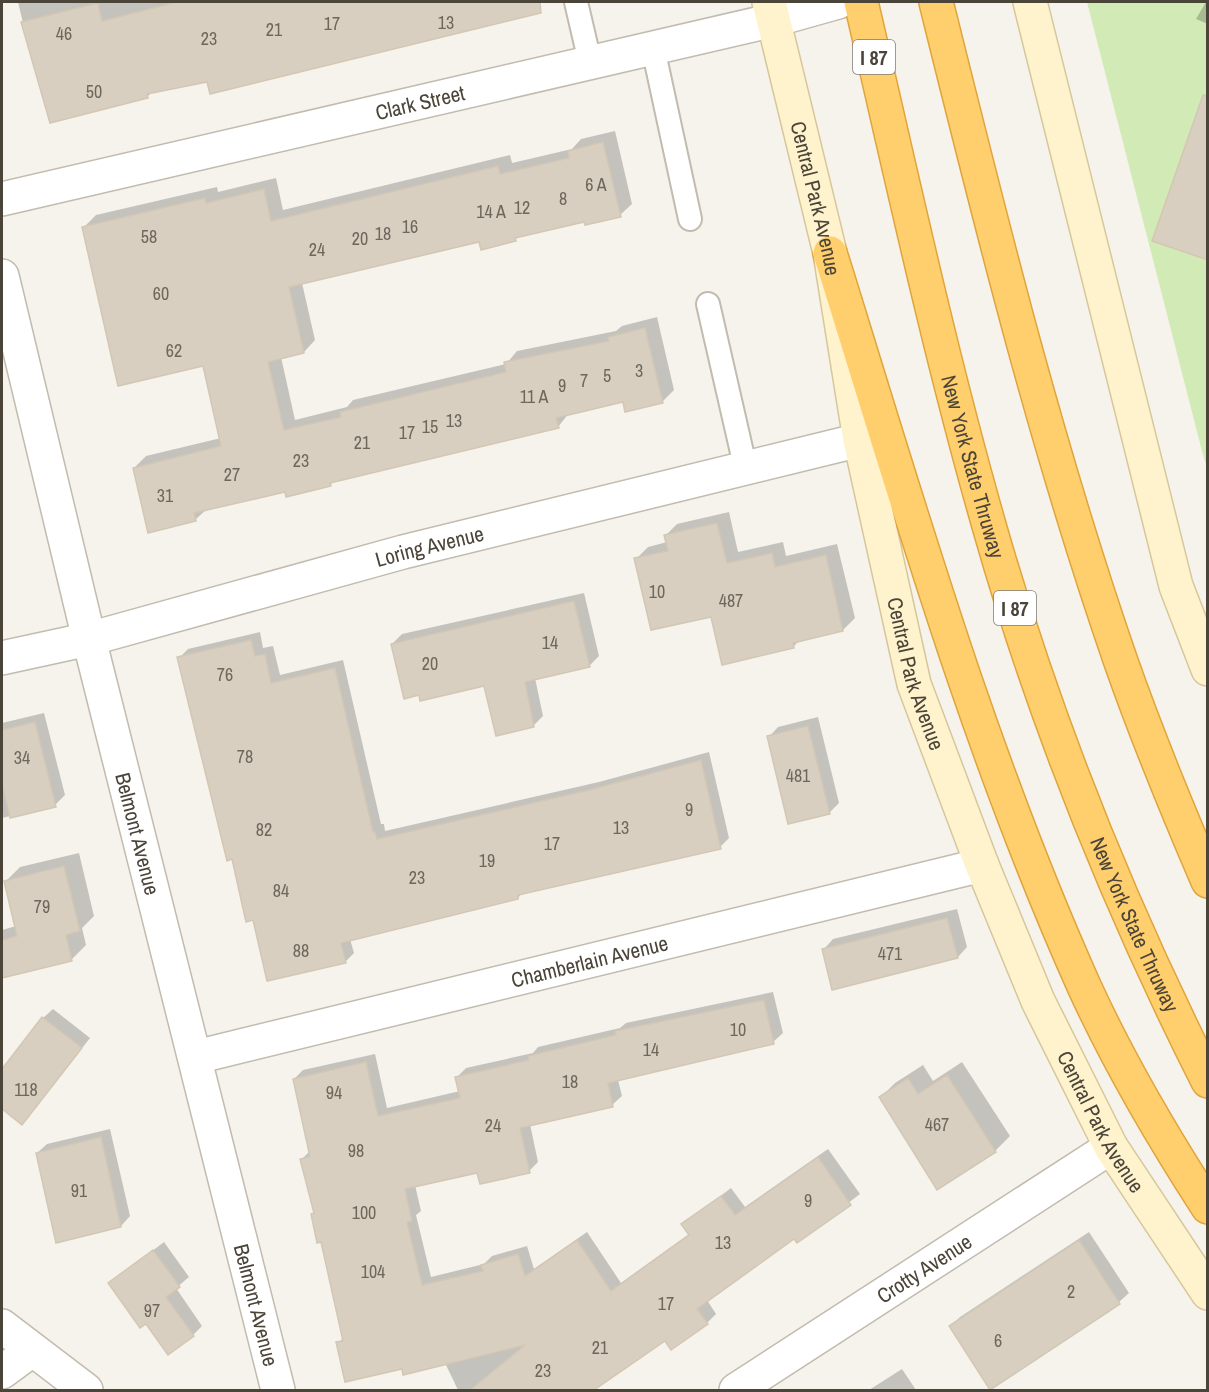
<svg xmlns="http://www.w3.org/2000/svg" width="1209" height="1392" font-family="'Archivo Narrow',sans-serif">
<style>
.green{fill:#d2eab5}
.shadow{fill:#0003}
.building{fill:#d8cfc1;stroke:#d3c7b4;stroke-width:1.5}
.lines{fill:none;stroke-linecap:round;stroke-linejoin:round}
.lane-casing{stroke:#c2bbae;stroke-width:26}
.street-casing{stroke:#c2bbae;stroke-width:36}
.secondary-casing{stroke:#d6c79b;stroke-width:36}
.highway-casing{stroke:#e0a43c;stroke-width:36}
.lane{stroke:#fff;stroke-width:22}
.street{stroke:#fff;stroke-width:33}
.secondary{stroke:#fff3cd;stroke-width:33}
.highway{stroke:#ffcf6e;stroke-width:33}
.labels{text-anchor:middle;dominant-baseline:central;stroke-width:6;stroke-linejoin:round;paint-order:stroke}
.number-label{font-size:18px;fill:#6e675b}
.shield{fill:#fff;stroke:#817c74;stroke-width:1.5}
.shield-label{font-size:20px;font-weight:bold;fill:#4b4439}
.street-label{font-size:21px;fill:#4b4439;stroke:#fff}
</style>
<rect width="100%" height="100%" fill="#f6f3ec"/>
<path class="green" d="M1087,2h120v465l-4,-12z"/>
<path class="shadow" d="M18,2h513l1,5 -379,84 -6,6 -115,-36z
M1206,2h2v22l-12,-5z
M615,131l17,73 -12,11 -35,5 -66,15 -4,5h-35l-178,43 13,57 -11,12 -23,5 14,63 52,-13 6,-7 153,-36 11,-13 99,-20 6,-5 35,-9 17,73 -12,12 -37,-1 -56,12 -11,14 -223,53 -5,5 -44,5 -79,19 -12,11 -61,-52 12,-12 75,-18 -17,-73 -120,-138 12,-12 121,-28 1,5 58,-14 7,32 227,-55 2,8 60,-14 9,-10z
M729,512l9,40 45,-10 3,14 51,-12 18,74 -12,12 -42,9 -8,8 -81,-32 -76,-56 12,-12 19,-5 -1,-7 11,-11z
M584,593l15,63 -10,10 -54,12 8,38 -9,9 -48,-41 -94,-40 10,-10z
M260,632l3,16 10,-2 7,29 63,-15 38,164h3l1,7 214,-49 110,-30 20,86 -9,9 -198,46 -4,5 -168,41 4,14 -9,9 -91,-43 -21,-61 -54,-200 9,-9z
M44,713l21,82 -10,10 -53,13v-95z
M818,717l21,86 -10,10 -60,-76 9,-10z
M79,853l15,63 -12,12 4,17 -15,15 -69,17v-47l14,-4 -11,-44 15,-15z
M957,909l10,38 -9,10 -134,-8 9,-10z
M773,992l10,41 -10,9 -155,38 4,16 -10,9 -82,19 8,38 -9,9h-51l-63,14 6,26 -5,4 15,62 53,-13 8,-8 35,-10 7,23 53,-37 34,51 68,-49 -6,-10 48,-36 14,19 83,-58 32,45 -62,47 -3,-5 -88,64 9,14 -9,9 -42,16 -74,51h-133l-13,-27 -42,4 -65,-24 6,-6 -42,-178 8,-8 -16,-72 9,-9 72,-16 12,54 73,-17 -3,-14 9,-9 67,-15 5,-6 82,-19 6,-5z
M53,1009l37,29 -65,82 18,-102z
M962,1062l48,74 -15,15 -57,37 -57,-91 14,-14 28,-18 10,16z
M110,1129l20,87 -9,10 -84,-73 10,-9z
M1089,1232l40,61 -10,9 -169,25 10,-10z
M164,1242l25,35 -13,11 26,38 -9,9 -46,-13 -37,-39z
M902,1369l14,21h-47z"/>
<path class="building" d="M177,2h363l1,11 -331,81 -3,-12 -60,12 1,4 -98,25 -29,-101 77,-19 4,18z
M1203,95l5,1v164l-56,-19z
M603,142l18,75 -36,8 -1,-3 -69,16 1,3 -35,9 -2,-8 -190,45 15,66 -36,9 16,68 57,-13 -1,-5 166,-40 -2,-10 105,-21 -1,-4 37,-9 18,75 -38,9 -2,-10 -67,16 3,10 -229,55 1,3 -45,11 -1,-5 -91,21 2,8 -48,12 -15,-65 88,-22 -18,-80 -85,20 -36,-159 123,-29 1,5 58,-14 7,32 227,-55 2,8 69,-16 -1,-7z
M717,523l10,40 45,-10 3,14 51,-12 17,76 -50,12 1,5 -72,17 -11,-48 -60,13 -17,-72 34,-7 -4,-16z
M574,601l16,66 -65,15 9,45 -38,9 -12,-50 -64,15 -1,-6 -15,4 -13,-55z
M251,640l4,16 10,-2 6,29 64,-15 38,164h2l2,7 212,-49 112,-30 20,89 -203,46v4l-177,44 5,20 -79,18 -14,-61 -7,2 -14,-63 -5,2 -50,-204z
M35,722l21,85 -46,11 -8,-34v-54z
M808,726l22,88 -42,10 -21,-88z
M64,866l16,65 -14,4 6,26 -70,17v-38l15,-4 -13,-55z
M947,918l11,40 -126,32 -10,-41z
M764,1000l10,44 -166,39 5,24 -93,21 10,45 -50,11 -3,-11 -72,16 7,32 -5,1 15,63 61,-14 -2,-6 37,-11 7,22 52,-36 34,51 78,-56 -8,-11 40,-28 14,19 83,-58 33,48 -54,38 -3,-4 -97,70 11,15 -37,26 -6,-9 -71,49h-124l55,-45 -122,30 -1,-6 -57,13 -9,-40 7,-1 -22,-99 -4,1 -6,-29 3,-1 -14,-54 10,-2 -17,-78 73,-17 12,54 82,-18 -5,-21 74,-17 -1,-4 88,-21 -1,-4z
M42,1017l40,31 -60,77 -20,-16v-40z
M947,1075l49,77 -59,38 -58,-93 29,-19 10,16z
M101,1137l20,90 -65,16 -20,-90z
M1079,1240l41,64 -130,86 -41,-64z
M153,1250l27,37 -14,10 28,39 -26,19 -22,-31 -6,4 -32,-45z"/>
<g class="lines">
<g class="lane-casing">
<path id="lane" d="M576,2l14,60
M653,48l37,171
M708,304l38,166"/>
</g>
<g class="street-casing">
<g id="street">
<path id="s1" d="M2,199l772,-179 64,-18"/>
<path id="s2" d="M2,276l87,363 189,751"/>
<path id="s3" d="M2,658l87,-19 314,-87 457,-112"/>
<path id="s4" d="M196,1057l786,-192"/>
<path d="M2,1326l84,64"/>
<path d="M2,1372l30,-22"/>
<path id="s5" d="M736,1390l375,-243"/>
</g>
</g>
<g class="secondary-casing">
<g id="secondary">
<path id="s6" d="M769,2l61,251 30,187 54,244 68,181 56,136 73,146 97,146"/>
<path d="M1030,2l146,584 32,83"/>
</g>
</g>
<g class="highway-casing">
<g id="highway">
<path id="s7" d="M861,2c41,176 79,353 129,527 54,189 129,376 218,552"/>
<path d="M936,2c55,221 110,444 185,660 26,74 56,147 87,219"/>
<path d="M830,253c77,247 148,497 254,733 35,77 78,150 124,221"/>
</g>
</g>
<use href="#lane" class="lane"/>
<use href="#street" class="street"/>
<use href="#secondary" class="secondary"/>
<use href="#highway" class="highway"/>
</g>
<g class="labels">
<g class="number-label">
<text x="446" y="22">13</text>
<text x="332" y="23">17</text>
<text x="274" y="29">21</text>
<text x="64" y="33">46</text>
<text x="209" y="38">23</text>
<text x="94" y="91">50</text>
<text x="596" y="184">6 A</text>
<text x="563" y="198">8</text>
<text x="522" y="207">12</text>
<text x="491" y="211">14 A</text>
<text x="410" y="226">16</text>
<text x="383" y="233">18</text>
<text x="149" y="236">58</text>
<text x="360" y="238">20</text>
<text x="317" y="249">24</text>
<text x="161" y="293">60</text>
<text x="174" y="350">62</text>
<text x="639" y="370">3</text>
<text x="607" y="375">5</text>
<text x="584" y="380">7</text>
<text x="562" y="385">9</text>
<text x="534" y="396">11 A</text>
<text x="454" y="420">13</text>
<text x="430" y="426">15</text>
<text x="407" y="432">17</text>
<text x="362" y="442">21</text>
<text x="301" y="460">23</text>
<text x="232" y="474">27</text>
<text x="165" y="495">31</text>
<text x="657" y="591">10</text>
<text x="731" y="600">487</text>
<text x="550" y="642">14</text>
<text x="430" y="663">20</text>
<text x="225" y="674">76</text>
<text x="245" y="756">78</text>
<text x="22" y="757">34</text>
<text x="798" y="775">481</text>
<text x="689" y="809">9</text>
<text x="621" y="827">13</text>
<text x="264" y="829">82</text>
<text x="552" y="843">17</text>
<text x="487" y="860">19</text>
<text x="417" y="877">23</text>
<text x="281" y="890">84</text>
<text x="42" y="906">79</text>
<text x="301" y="950">88</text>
<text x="890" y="953">471</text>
<text x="738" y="1029">10</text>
<text x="651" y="1049">14</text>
<text x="570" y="1081">18</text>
<text x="26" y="1089">118</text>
<text x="334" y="1092">94</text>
<text x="937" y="1124">467</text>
<text x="493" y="1125">24</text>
<text x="356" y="1150">98</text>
<text x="79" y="1190">91</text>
<text x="808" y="1200">9</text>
<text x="364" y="1212">100</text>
<text x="723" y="1242">13</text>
<text x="373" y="1271">104</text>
<text x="1071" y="1291">2</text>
<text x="666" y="1303">17</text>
<text x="152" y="1310">97</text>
<text x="998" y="1340">6</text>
<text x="600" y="1347">21</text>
<text x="543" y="1370">23</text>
</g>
<g class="shield">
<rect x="853" y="40" width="42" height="34" rx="4.5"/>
<rect x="994" y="591" width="42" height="34" rx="4.5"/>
</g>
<g class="shield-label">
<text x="874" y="57">I 87</text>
<text x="1015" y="608">I 87</text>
</g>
<g class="street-label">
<text stroke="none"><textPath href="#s1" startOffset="429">Clark Street</textPath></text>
<text stroke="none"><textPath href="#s6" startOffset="202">Central Park Avenue</textPath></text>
<text stroke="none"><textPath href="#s7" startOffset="478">New York State Thruway</textPath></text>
<text stroke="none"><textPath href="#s3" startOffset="442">Loring Avenue</textPath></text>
<text stroke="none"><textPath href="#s6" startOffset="688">Central Park Avenue</textPath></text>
<text stroke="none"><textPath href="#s2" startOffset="574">Belmont Avenue</textPath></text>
<text stroke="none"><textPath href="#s7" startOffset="964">New York State Thruway</textPath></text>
<text stroke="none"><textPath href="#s4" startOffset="405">Chamberlain Avenue</textPath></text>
<text stroke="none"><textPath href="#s6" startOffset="1174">Central Park Avenue</textPath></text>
<text stroke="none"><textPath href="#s5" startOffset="224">Crotty Avenue</textPath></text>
<text stroke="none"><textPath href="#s2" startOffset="1060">Belmont Avenue</textPath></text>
</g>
</g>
<rect width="1209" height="1392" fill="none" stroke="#4b4439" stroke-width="6"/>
</svg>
